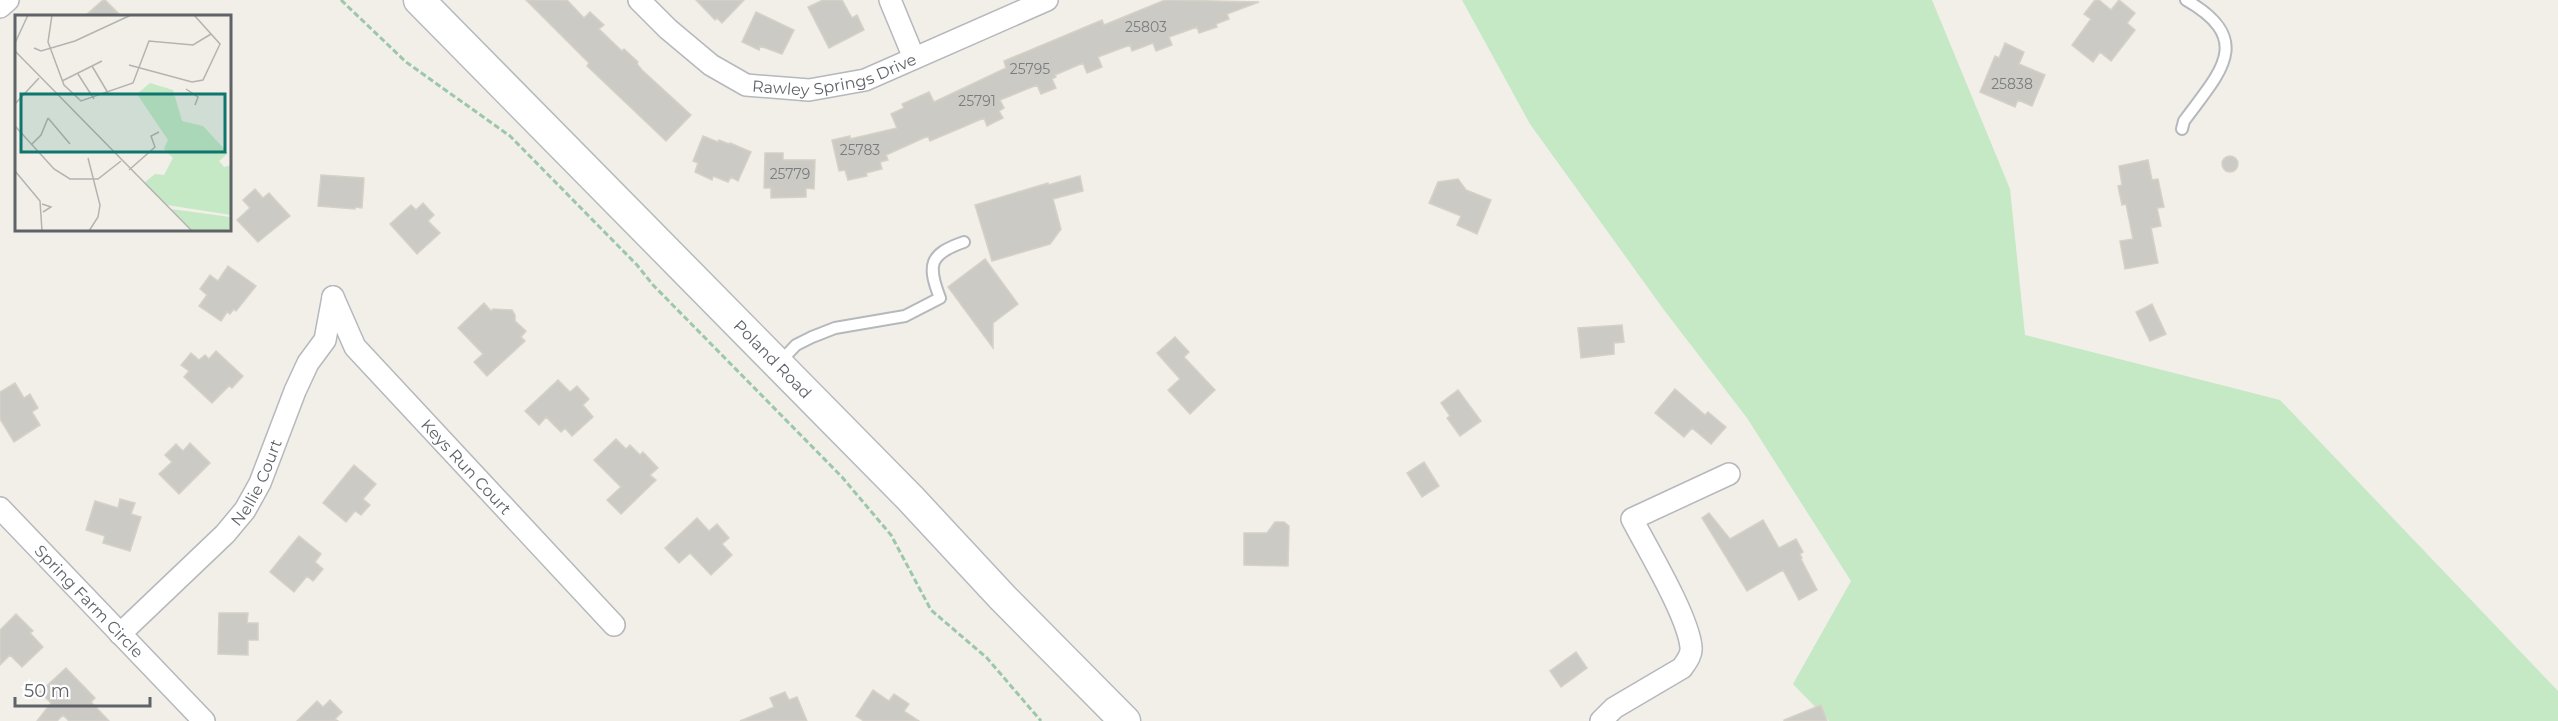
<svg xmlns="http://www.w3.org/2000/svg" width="2558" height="721" font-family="Montserrat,sans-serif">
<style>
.green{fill:#c5e8c5}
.building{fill:#cccac5;stroke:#d6d1c6;stroke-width:1.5}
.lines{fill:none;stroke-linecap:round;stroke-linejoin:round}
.lane-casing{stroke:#b5b8bc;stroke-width:14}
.street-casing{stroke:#b5b8bc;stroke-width:24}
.secondary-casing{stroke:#b6babf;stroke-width:33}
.path{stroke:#9cc7a9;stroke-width:3;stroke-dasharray:6 3;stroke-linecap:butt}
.lane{stroke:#fff;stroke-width:10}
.street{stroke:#fff;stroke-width:21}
.secondary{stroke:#fff;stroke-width:30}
.labels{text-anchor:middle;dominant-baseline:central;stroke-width:4.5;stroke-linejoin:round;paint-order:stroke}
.number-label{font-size:14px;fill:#7a7d7f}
.street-label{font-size:16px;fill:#5f6368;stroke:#fff}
.inset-road{fill:none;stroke:#b3b3b1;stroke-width:1.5}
.view{fill:#0f766e;fill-opacity:0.15;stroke:#0f766e;stroke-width:3}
.inset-edge{fill:none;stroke:#5f6368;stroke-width:3}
</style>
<rect width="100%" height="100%" fill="#f1efe8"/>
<path class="green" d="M1462,0h470l78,189 15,146 255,65 278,291v30h-729l-36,-37 58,-103 -104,-163 -83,-108 -134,-186z"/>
<path class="building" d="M103,0h2l16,16h-36z
M526,0h41l17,18 6,-6 14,13 -5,4 23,22 2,-2 14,13 -1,2 5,6 49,45 -25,26 -79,-75 2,-3z
M696,0h48l-22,23 -5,-5 -2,2z
M823,0h19l10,18 5,-3 7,15 -35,18 -21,-41z
M1165,0l94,2 -32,12 2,5 -13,5 1,3 -18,6 -2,-6 -28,10 3,8 -16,6 -3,-8 -21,8 -2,-6 -32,12 4,10 -15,6 -4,-10 -28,12 1,2 -4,2 4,9 -15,6 -4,-9 -37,15 4,8 -5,3 4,7 -16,8 -3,-8 -54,23 -2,-5 -42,19 2,5 -8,2 2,7 -16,4 1,3 -19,4 -3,-10 -6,1 -7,-31 18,-4v3l47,-11 -6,-14 13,-6 -2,-4 27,-12 5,10 72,-34 -2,-7 98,-41 2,5z
M2095,0h4l12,10 8,-10 16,13 -8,10 8,7 -24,31 -11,-9 -7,10 -21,-17 19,-26 -7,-5z
M756,12l38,18 -12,24 -22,-8 -1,4 -17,-8z
M2005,43l19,9 -5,12 26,11 -13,31 -14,-6 -3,7 -35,-15 15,-36 4,2z
M703,136l15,6 1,-2 10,4 1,-1 21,9 -13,29 -7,-4 -3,5 -15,-6 -1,4 -17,-8 3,-9 -5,-2z
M765,153h18v7h32l-1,29 -8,-1v9l-35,1v-10h-7z
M2222 164a8 8 0 1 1 16 0a8 8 0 1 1-16 0Z
M2148,160l4,20 6,-1 6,28 -7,1 4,18 -10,2 7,35 -33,6 -5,-28 13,-2 -7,-35 -4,1 -4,-19 4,-1 -3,-19z
M321,175l43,3 -2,30 -7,-1v2l-37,-3z
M1080,176l3,15 -30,8 8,30 -11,15 -58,17 -17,-56 73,-22v2z
M1458,179l8,11 25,10 -14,34 -20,-9 4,-9 -32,-13 9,-21z
M255,189l8,9 6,-5 21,23 -32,26 -21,-22 13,-12 -7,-8z
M423,203l11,12 -6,6 12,12 -23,21 -27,-30 21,-19 5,5z
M985,259l33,45 -25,19v25l-45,-61z
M228,266l28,20 -20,25 -2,-2 -4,5 -3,-2 -6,9 -22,-15 8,-11 -7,-6 10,-14 8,6z
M484,303l7,8 2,-2 19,1 3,5v6l11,10 -5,6 4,4 -38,35 -13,-14 9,-8 -25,-26z
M2152,304l14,30 -16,7 -14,-29z
M1622,325l2,17 -10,1v11l-33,4 -3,-30z
M1175,337l14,15 -5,5 31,33 -25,24 -22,-24 12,-11 -23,-26z
M216,351l27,25 -11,12 -3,-2 -17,17 -28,-26 5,-6 -8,-6 10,-12 8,7 6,-5 4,4z
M558,380l12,12 7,-6 12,13 -6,6 10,12 -21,19 -7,-8 -4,4 -15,-15 -7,8 -14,-14z
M15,383l9,15 6,-4 8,14 -6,4 8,13 -26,17 -14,-23v-27z
M1675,389l30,26 3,-3 18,15 -15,17 -19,-16 -8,9 -29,-24z
M1458,390l23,31 -21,15 -13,-18 3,-2 -9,-13z
M616,439l10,10 4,-4 10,10 3,-3 15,16 -8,7 6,5 -35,34 -14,-14 14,-13 -27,-27z
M190,443l20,20 -31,31 -20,-20 13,-12 -7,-7 11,-11 7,7z
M1424,462l15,24 -17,11 -15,-24z
M354,465l22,19 -13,15 7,6 -9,10 -6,-4 -9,11 -23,-19z
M120,499l15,4 -4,11 10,3 -11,34 -27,-8 2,-7 -19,-6 9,-29 23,7z
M1709,513l21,26 33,-19 16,28 17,-9 7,13 -3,2 2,4 -1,1 16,31 -18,10 -16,-30 -36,21 -45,-73z
M697,518l12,13 8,-7 12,14 -7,6 10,11 -21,20 -21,-22 -11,10 -14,-15z
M1275,522h9l5,4 -1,40 -44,-1v-32h23z
M299,536l22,18 -6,8 8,7 -10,12 -6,-5 -13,16 -24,-20z
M219,613h29l-1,10h11v17h-10v15l-30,-1z
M16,614l17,17 -3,2 13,14 -21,20 -12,-12 -10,10v-35z
M1576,652l11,16 -26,19 -11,-16z
M66,668l29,30 -4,4 18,19h-40l-6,-6 -6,6h-20l14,-18 -11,-11z
M873,690l16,11 5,-7 15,10 -5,7 15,10h-55l-8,-5z
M785,692l4,8 8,-3 10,24h-67l34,-14 -4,-9z
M330,700l12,12 -7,7 3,2h-41l20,-20 6,6z
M1821,705l6,16h-43v-1z"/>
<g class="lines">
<g class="lane-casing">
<path id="lane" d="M2182,129l2,-8c35,-48 72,-81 2,-121
M780,362l16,-17 16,-8 23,-9 70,-12 35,-18c-13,-33 -11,-44 24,-56"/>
</g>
<g class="street-casing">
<g id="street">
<path id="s1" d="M639,0l29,29 43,36 35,20 63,5 56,-10 182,-80"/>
<path d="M890,0l24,58"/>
<path d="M0,7l8,-7"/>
<path id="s2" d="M333,297l22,50 259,278"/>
<path id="s3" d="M0,508l204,213"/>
<path id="s4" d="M120,634l105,-100 20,-24 15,-27 35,-92 13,-28 17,-23 8,-43"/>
<path d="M1601,721l13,-13 68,-40c4,-6 10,-13 9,-21 -3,-31 -43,-97 -59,-128l97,-45"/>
</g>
</g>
<g class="secondary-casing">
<g id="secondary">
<path id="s5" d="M419,0l491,498 93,100 122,123"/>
</g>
</g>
<path class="path" d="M341,0l65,62 104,74 127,129 16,20 189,192 49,58 40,75 56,48 54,63"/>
<use href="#lane" class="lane"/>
<use href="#street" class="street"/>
<use href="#secondary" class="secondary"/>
</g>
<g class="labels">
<g class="number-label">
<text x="1146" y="27">25803</text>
<text x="1030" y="69">25795</text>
<text x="2012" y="84">25838</text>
<text x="977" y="101">25791</text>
<text x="860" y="150">25783</text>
<text x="790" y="174">25779</text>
</g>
<g class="street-label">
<text stroke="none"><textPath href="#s1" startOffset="228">Rawley Springs Drive</textPath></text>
<text stroke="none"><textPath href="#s5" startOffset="504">Poland Road</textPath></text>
<text stroke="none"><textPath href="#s2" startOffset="218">Keys Run Court</textPath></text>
<text stroke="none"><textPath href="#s4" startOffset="206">Nellie Court</textPath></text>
<text stroke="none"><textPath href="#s3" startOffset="129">Spring Farm Circle</textPath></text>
</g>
</g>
<g transform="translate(15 15)">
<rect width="216" height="216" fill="#f1efe8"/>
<path d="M135,68l23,7 9,31 21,5 25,27 -9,8 5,6 7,-2v50l-64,-10 -23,-22 11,-9 9,1 9,-17 -9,-9 4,-9 -31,-46zM156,194l59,8 1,7 -3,7h-35z" fill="#c5e8c5"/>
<path class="inset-road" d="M37,0l-4,27 16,43 17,16 52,-18 16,-42 44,4 18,-11M0,28l13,-28M19,33l7,3 34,-10 56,-26M0,36l177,180M114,50l63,17 11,-2 17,-36 -26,-29M77,51l16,27M63,59l16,25M47,66l40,-20M171,74l12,8 -3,8M0,89l24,-26M33,103l22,26M0,111l39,43 16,10h28l23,-18M16,130l10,-10 7,-17M73,143l12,47 -2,12 -9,14M114,155l26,-23 -4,-11 8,-4M0,156l25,30 2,30M27,189l9,3 -8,5"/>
<path class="view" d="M6,79h204v58h-204z"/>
<rect width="216" height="216" class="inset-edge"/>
</g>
<path d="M15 697v9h135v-9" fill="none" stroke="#5f6368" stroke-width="3"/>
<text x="24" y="697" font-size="18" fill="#5f6368" stroke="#ffffff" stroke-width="4.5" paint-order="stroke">50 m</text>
</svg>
